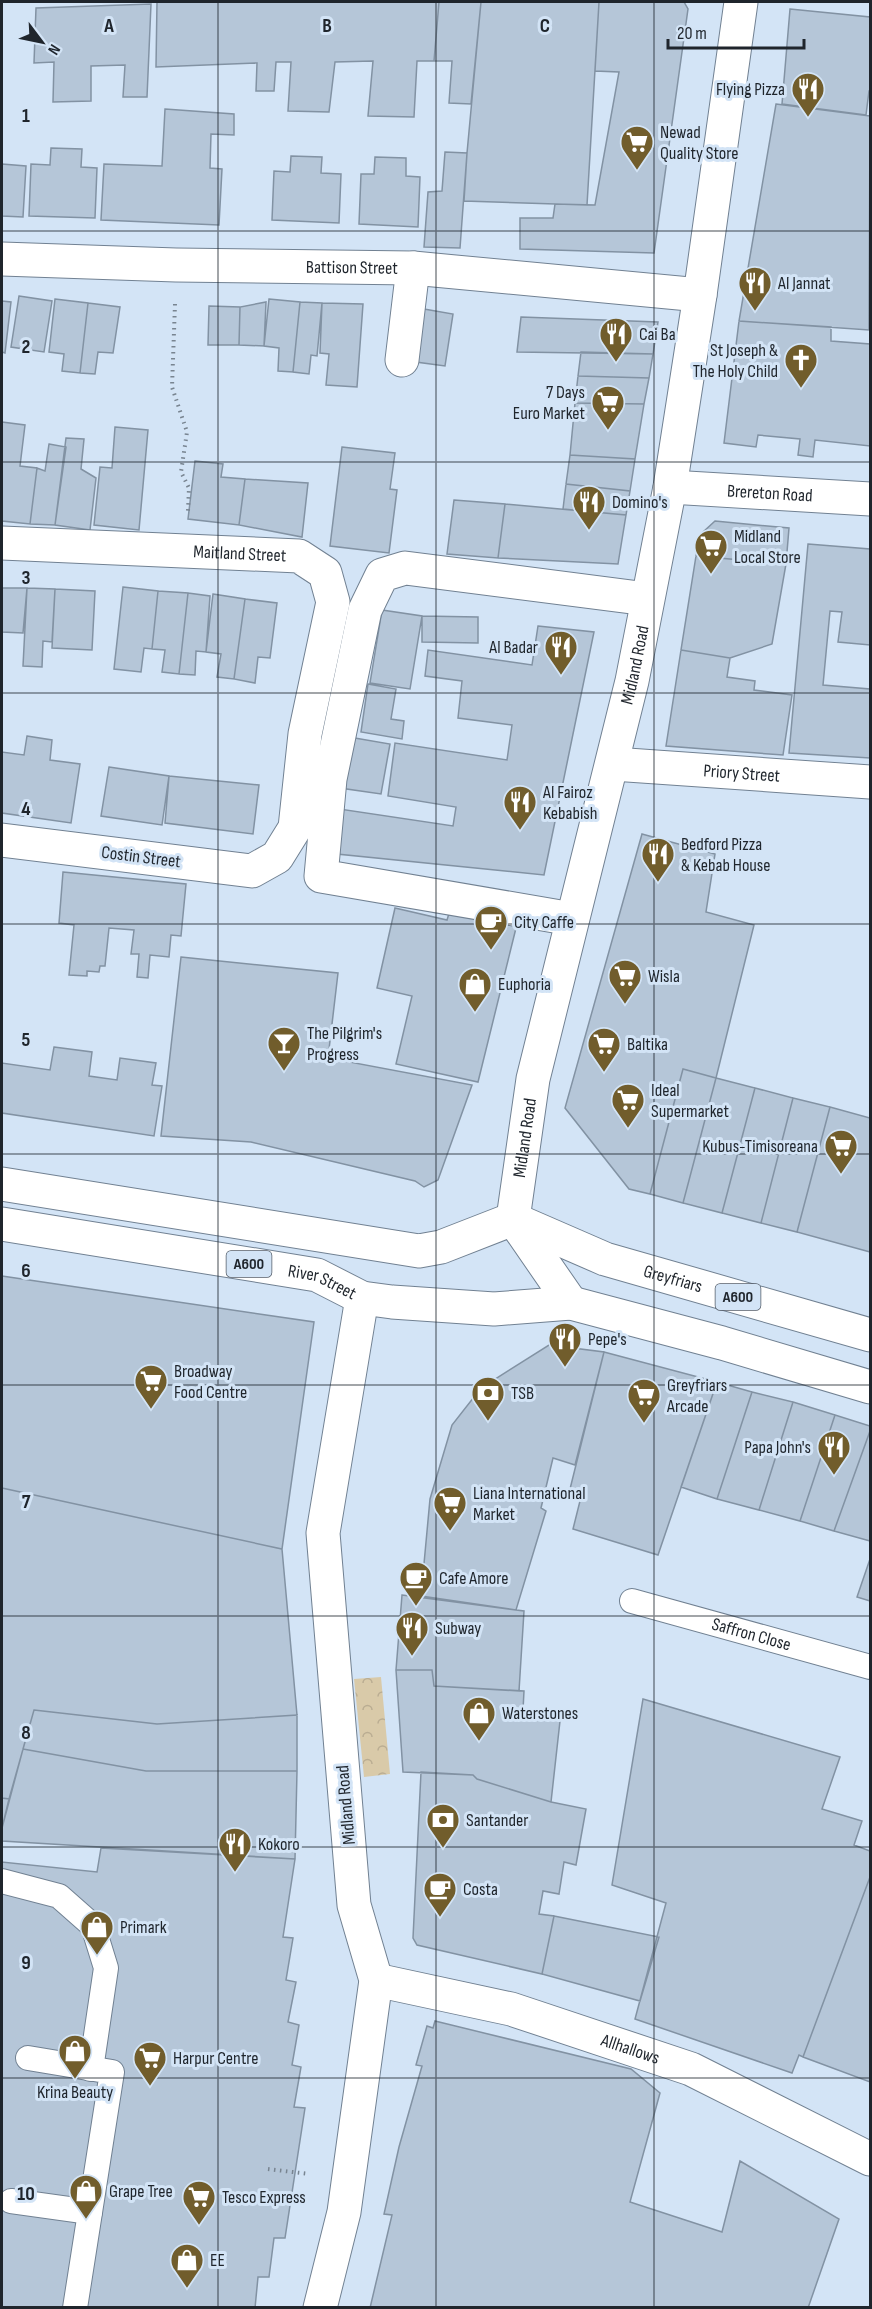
<svg xmlns="http://www.w3.org/2000/svg" width="872" height="2309" font-family="'Sofia Sans Condensed',sans-serif">
<style>
.park{fill:url(#park-crowns)}
.building{fill:#b5c6d8;stroke:#8292a3;stroke-width:1.5}
.lines{fill:none;stroke-linecap:round;stroke-linejoin:round}
.lane-casing{stroke:#718192;stroke-width:26}
.street-casing{stroke:#718192;stroke-width:35}
.secondary-casing{stroke:#718192;stroke-width:35}
.primary-casing{stroke:#718192;stroke-width:35}
.path{stroke:#788490;stroke-width:4;stroke-dasharray:1.5 4.5;stroke-linecap:butt}
.lane{stroke:#fff;stroke-width:24}
.street{stroke:#fff;stroke-width:33}
.secondary{stroke:#fff;stroke-width:33}
.primary{stroke:#fff;stroke-width:33}
.grid{fill:none;stroke:#1f252c;stroke-width:1.5;stroke-opacity:0.55}
.labels{text-anchor:middle;dominant-baseline:central;stroke-width:6;stroke-linejoin:round;paint-order:stroke}
.shield{fill:#d3e4f6;stroke:#555e69;stroke-width:1.5}
.shield-label{font-size:16px;font-weight:bold;fill:#1f252c}
.poi-label{font-size:18px;fill:#1f252c;stroke:#d3e4f6;text-anchor:start}
.street-label{font-size:18px;fill:#1f252c;stroke:#d3e4f6}
.grid-label{font-size:20px;text-anchor:middle;font-weight:bold;fill:#1f252c;stroke:#d3e4f6;stroke-width:6;stroke-linejoin:round;paint-order:stroke}
</style>
<defs>
<pattern id="park-crowns" width="20" height="18" patternUnits="userSpaceOnUse" patternTransform="scale(1.5)"><rect width="20" height="18" fill="#d9caa9"/><path d="M2 6a3 3 0 1 1 6 0M12 15a3 3 0 1 1 6 0" fill="none" stroke="#baad92"/></pattern>
</defs>
<rect width="100%" height="100%" fill="#d3e4f6"/>
<path class="park" d="M381,1677l9,97 -26,3 -10,-98z"/>
<path class="building" d="M157,2h282l-5,59h-17l-3,56 -46,-1 5,-55 -38,1 -6,50 -41,-1 3,-49h-15l-2,29h-18l1,-28 -101,4z
M439,2h42l-10,102 -22,-1 3,-42h-18z
M481,2h118l-12,203 -123,-4 3,-48z
M599,2h85l4,7 -34,244 -134,-4v-31h33l2,-14 40,1 24,-133 -24,-1z
M151,4l-4,93h-24l2,-32 -34,1v35l-38,1 1,-40 -20,1 2,-55z
M790,9l80,8v74h-1l-3,24 -84,-11z
M776,104l94,12 -1,214 -130,-9z
M165,109l69,5v21l-23,-1 -1,34 12,1 -3,56 -118,-5 3,-56 58,2z
M51,148l31,1 -1,18 16,1 -2,50 -66,-2 2,-52 19,1z
M445,152l22,1 -7,95 -36,-1 4,-55 14,-1z
M291,156l31,1 -1,16 20,1 -2,49 -67,-3 2,-49 16,1z
M375,157l31,1v18l14,1 -2,50 -59,-3 2,-50h13z
M2,164l24,2 -3,51 -21,-1z
M19,296l33,5 -8,51 -33,-5z
M55,299l33,4 -8,70 -18,-2 2,-17 -15,-2z
M269,299l31,3 -7,70 -15,-1 1,-23 -15,-2z
M2,301l9,1 -6,51 -3,-1z
M266,302l-2,44 -25,-1 1,-38z
M300,302l22,1 -5,53 -6,-1 -2,19 -16,-2z
M88,303l32,4 -7,46 -15,-1 -3,22 -15,-1z
M322,303l41,1 -6,83 -31,-2 3,-31 -9,-1z
M209,306l31,1 -1,38h-31z
M424,309l29,5 -8,52 -29,-4z
M521,317l137,5 -5,32 -136,-2z
M739,321l92,6v14l39,3v102l-55,-6 -2,17 -15,-2 2,-16 -42,-4 -2,12 -32,-4z
M581,352l72,2 -4,24 -71,-2z
M578,376l71,2 -5,26 -69,-1z
M575,403l69,1 -9,55 -65,-4z
M2,422l23,3 -5,41 17,2 -7,56 -28,-3z
M115,427l33,3 -9,100 -45,-5 6,-58 12,1z
M66,438l18,1 -3,30 15,9 -6,52 -35,-5z
M49,444l17,3 -11,78 -25,-1 7,-56 8,3z
M342,447l53,6 -5,36 7,1 -8,63 -59,-7z
M570,455l65,4 -5,32 -64,-7z
M195,461l28,3 -2,13 24,2 -6,46 -51,-6z
M245,479l63,4 -6,54 -63,-12z
M566,484l64,7 -4,24 -63,-6z
M454,500l51,4 -7,54 -51,-4z
M505,504l121,11 -8,49 -120,-6z
M715,521l74,7 -3,36 -90,-8 5,-22z
M808,544l62,5v96l-32,-3 4,-30 -12,-1 -7,74 47,4v69l-81,-5z
M696,556l90,8 -14,80 -42,14 -49,-8z
M123,587l35,4 -6,58 -8,-1 -3,24 -27,-3z
M2,588h25l-4,45 -21,-1z
M27,588l28,1 -3,53 -9,-1 -1,26 -19,-1z
M55,589l40,2 -3,59 -40,-2z
M158,591l30,2 -9,81 -17,-2 3,-22 -13,-1z
M188,593l22,3 -4,56 -10,-1 -1,24 -16,-1z
M213,594l32,5 -11,80 -17,-2 4,-23 -15,-2z
M245,599l32,4 -7,55 -12,-1 -3,26 -21,-4z
M382,610l40,6 -12,73 -40,-6z
M422,616l56,1v26l-56,-1z
M538,626l56,6 -50,243 -217,-22 6,-45 120,18 3,-19 -68,-11 7,-53 112,17 5,-35 -54,-7 4,-37 -37,-5 3,-26 104,15z
M681,650l49,8 -3,19 28,4 -1,9 38,5 -9,60 -117,-9z
M368,684l28,5 -5,30 13,2 -2,18 -41,-7z
M27,736l25,4 -2,20 30,4 -9,59 -69,-10v-61l22,3z
M349,737l41,7 -9,50 -41,-6z
M109,767l60,9 -7,49 -61,-9z
M169,776l90,9 -6,49 -88,-11z
M642,834l73,20 -9,58 48,13 -38,153 -33,-9 -33,125 -21,-5 -64,-81z
M63,872l123,12 -5,52 -10,-1 -2,22 -19,-2 -2,23 -11,-1 2,-23h-8l3,-24 -25,-2 -4,38h-5l-1,6 -12,-1v5l-18,-1 5,-50 -15,-2z
M395,908l52,12 3,-10 67,14 -39,158 -82,-18 16,-68 -35,-8z
M181,957l157,16 -10,85 144,27 -34,95 -14,7 -9,-6 -164,-39 -90,-6z
M54,1047l38,5 -3,24 28,4 3,-22 36,5 -4,22 10,1 -8,50 -152,-23v-50l48,7z
M683,1069l33,9 -33,125 -33,-9z
M716,1078l39,10 -33,125 -39,-10z
M755,1088l38,10 -32,125 -39,-10z
M793,1098l37,9 -33,125 -36,-9z
M830,1107l40,11v134l-73,-20z
M2,1276l312,46 -32,227 -280,-61z
M549,1345l55,7 -29,113 -22,-7 -12,50 5,3 -30,99 -95,-14 9,-97 22,-74 29,-37z
M604,1352l113,30 -59,173 -85,-26 9,-36 -12,-4z
M717,1382l35,10 -35,107 -36,-12z
M752,1392l41,10 -34,108 -42,-11z
M793,1402l42,13 -35,106 -41,-11z
M835,1415l35,11v5l-36,100 -34,-10z
M870,1431v110l-36,-10z
M2,1488l280,61 15,166 -140,9 -123,-14 -25,89 -7,-1z
M870,1559v42l-13,-4z
M402,1595l122,16 -5,80 -85,-5 -2,-16h-36z
M396,1670h36l2,16 90,5 -1,19 38,2 -10,90 -74,-23 -4,-4 -70,-3z
M643,1699l197,58 -18,52 40,12 -8,24 16,6v26l-67,180 -4,-2 -7,18 -157,-54 31,-116 -54,-18z
M34,1710l123,14 140,-9v56h-151l-123,-22z
M23,1749l123,22h151l-2,88 -293,-18v-13z
M421,1772l52,3 4,4 74,23 35,7 -10,56 -12,-3 -5,32 -16,-3 -4,23 15,2 -12,58 -125,-29 -4,-7z
M2,1798l7,1 -7,29z
M101,1848l194,11 -12,78 10,1 -7,42 10,2 -8,40 11,3 -7,40 9,2 -7,40 11,1 -20,130h-11l-5,39h-11l-3,31h-253v-446l95,10z
M870,1877v205l-67,-25z
M554,1916l105,21 -19,64 -98,-27z
M435,2021l196,48 29,24 -30,109 92,30 18,-71 99,58 -31,89h-438l22,-93 -8,-1 15,-67 23,-81 -6,-1 11,-39 6,2z"/>
<g class="lines">
<g class="lane-casing">
<g id="lane">
<path id="s1" d="M632,1601l238,66"/>
<path d="M2,1881l57,15 34,30 13,42 -15,101"/>
<path d="M28,2058l84,14 -37,236"/>
<path d="M11,2201l79,11"/>
</g>
</g>
<g class="street-casing">
<g id="street">
<path id="s2" d="M2,259l174,6 237,3 287,27"/>
<path d="M402,360l11,-92"/>
<path id="s3" d="M670,487l200,12"/>
<path id="s4" d="M2,543l297,13 26,17 8,29 -28,132 -10,94 -18,29 -25,14 -250,-31"/>
<path id="s5" d="M613,764l257,18"/>
<path d="M572,919l-251,-43 9,-97 35,-169 17,-35 23,-7 242,31"/>
<path id="s6" d="M376,1980l135,29 180,60 179,90"/>
<path d="M320,2308l24,-96 32,-232 -22,-75 -31,-372 39,-235"/>
</g>
</g>
<g class="secondary-casing">
<g id="secondary">
<path id="s7" d="M571,1303l-58,-84 20,-140 99,-398 38,-194 30,-192 41,-293"/>
</g>
</g>
<g class="primary-casing">
<g id="primary">
<path id="s8" d="M2,1184l417,67 22,-4 72,-28 92,40 265,76"/>
<path id="s9" d="M2,1224l315,51 45,23 30,4 102,7 77,-6 151,40 148,44"/>
</g>
</g>
<path class="path" d="M175,304l-3,83 15,45 -6,40 8,16 -1,23
M268,2169l41,5"/>
<use href="#lane" class="lane"/>
<use href="#street" class="street"/>
<use href="#secondary" class="secondary"/>
<use href="#primary" class="primary"/>
</g>
<path class="grid" d="M218,2v2306M436,2v2306M654,2v2306M2,231h868M2,462h868M2,693h868M2,924h868M2,1154h868M2,1385h868M2,1616h868M2,1847h868M2,2078h868"/>
<defs>
<g id="restaurant-pin" transform="scale(1.725)"><path d="M0 17L-7.5 6A9.5 9.5 0 1 1 7.5 6Z" fill="#715d2c" stroke="#d3e4f6"/><path d="M-5-6h1v4h1v-4h1v4h1v-4h1v5L-1.5 .5V6h-2V.5L-5-1ZM5-6V6H3V1.5H1.5Q1.5-4 5-6Z" fill="#fff"/></g>
<g id="supermarket-pin" transform="scale(1.725)"><path d="M0 17L-7.5 6A9.5 9.5 0 1 1 7.5 6Z" fill="#715d2c" stroke="#d3e4f6"/><path d="M-6-5.5h2.5l.6 2H6L4.5 2H-2.5L-4.4-4H-6ZM-1.5 3.2a1.3 1.3 0 1 0 .1 0ZM3 3.2a1.3 1.3 0 1 0 .1 0Z" fill="#fff"/></g>
<g id="church-pin" transform="scale(1.725)"><path d="M0 17L-7.5 6A9.5 9.5 0 1 1 7.5 6Z" fill="#715d2c" stroke="#d3e4f6"/><path d="M-1.2-6h2.4v3.5h3.3v2.4h-3.3V6h-2.4V-.1h-3.3v-2.4h3.3Z" fill="#fff"/></g>
<g id="cafe-pin" transform="scale(1.725)"><path d="M0 17L-7.5 6A9.5 9.5 0 1 1 7.5 6Z" fill="#715d2c" stroke="#d3e4f6"/><path d="M-5.5-4.5H6V0H3Q3 3.5 0 3.5H-2.5Q-5.5 3.5-5.5 0ZM3-3.2v2h1.7v-2ZM-6 4.5H4V6H-6Z" fill="#fff"/></g>
<g id="shop-pin" transform="scale(1.725)"><path d="M0 17L-7.5 6A9.5 9.5 0 1 1 7.5 6Z" fill="#715d2c" stroke="#d3e4f6"/><path d="M-5-2.5h2.3a2.7 3.5 0 0 1 5.4 0H5L5.5 6h-11ZM-1.5-2.5h3a1.5 2.3 0 0 0-3 0Z" fill="#fff"/></g>
<g id="bar-pin" transform="scale(1.725)"><path d="M0 17L-7.5 6A9.5 9.5 0 1 1 7.5 6Z" fill="#715d2c" stroke="#d3e4f6"/><path d="M-6-5H6L.8 .8V4.5H3.5V6h-7V4.5H-.8V.8Z" fill="#fff"/></g>
<g id="bank-pin" transform="scale(1.725)"><path d="M0 17L-7.5 6A9.5 9.5 0 1 1 7.5 6Z" fill="#715d2c" stroke="#d3e4f6"/><path d="M-6-4H6V4H-6ZM0-2.3a2.3 2.3 0 1 0 0 4.6a2.3 2.3 0 1 0 0-4.6Z" fill="#fff"/></g>
</defs>
<g fill-rule="evenodd">
<use href="#restaurant-pin" x="808" y="89"/>
<use href="#supermarket-pin" x="637" y="142"/>
<use href="#restaurant-pin" x="755" y="283"/>
<use href="#restaurant-pin" x="616" y="334"/>
<use href="#church-pin" x="801" y="360"/>
<use href="#supermarket-pin" x="608" y="402"/>
<use href="#restaurant-pin" x="589" y="502"/>
<use href="#supermarket-pin" x="711" y="546"/>
<use href="#restaurant-pin" x="561" y="647"/>
<use href="#restaurant-pin" x="520" y="802"/>
<use href="#restaurant-pin" x="658" y="854"/>
<use href="#cafe-pin" x="491" y="922"/>
<use href="#supermarket-pin" x="625" y="976"/>
<use href="#shop-pin" x="475" y="984"/>
<use href="#bar-pin" x="284" y="1043"/>
<use href="#supermarket-pin" x="604" y="1044"/>
<use href="#supermarket-pin" x="628" y="1100"/>
<use href="#supermarket-pin" x="841" y="1146"/>
<use href="#restaurant-pin" x="565" y="1339"/>
<use href="#supermarket-pin" x="151" y="1381"/>
<use href="#bank-pin" x="488" y="1393"/>
<use href="#supermarket-pin" x="644" y="1395"/>
<use href="#restaurant-pin" x="834" y="1447"/>
<use href="#supermarket-pin" x="450" y="1503"/>
<use href="#cafe-pin" x="416" y="1578"/>
<use href="#restaurant-pin" x="412" y="1628"/>
<use href="#shop-pin" x="479" y="1713"/>
<use href="#bank-pin" x="443" y="1820"/>
<use href="#restaurant-pin" x="235" y="1844"/>
<use href="#cafe-pin" x="440" y="1889"/>
<use href="#shop-pin" x="97" y="1927"/>
<use href="#shop-pin" x="75" y="2051"/>
<use href="#supermarket-pin" x="150" y="2058"/>
<use href="#shop-pin" x="86" y="2191"/>
<use href="#supermarket-pin" x="199" y="2197"/>
<use href="#shop-pin" x="187" y="2260"/>
</g>
<g class="labels">
<g class="shield">
<rect x="226.5" y="1251" width="45" height="26" rx="4.5"/>
<rect x="715.5" y="1284" width="45" height="26" rx="4.5"/>
</g>
<g class="shield-label">
<text x="249" y="1264">A600</text>
<text x="738" y="1297">A600</text>
</g>
<g class="poi-label">
<text x="785" y="89" text-anchor="end">Flying Pizza</text>
<text x="660" y="132">Newad<tspan x="660" dy="21">Quality Store</tspan></text>
<text x="778" y="283">Al Jannat</text>
<text x="639" y="334">Cai Ba</text>
<text x="778" y="350" text-anchor="end">St Joseph &amp;<tspan x="778" dy="21">The Holy Child</tspan></text>
<text x="585" y="392" text-anchor="end">7 Days<tspan x="585" dy="21">Euro Market</tspan></text>
<text x="612" y="502">Domino's</text>
<text x="734" y="536">Midland<tspan x="734" dy="21">Local Store</tspan></text>
<text x="538" y="647" text-anchor="end">Al Badar</text>
<text x="543" y="792">Al Fairoz<tspan x="543" dy="21">Kebabish</tspan></text>
<text x="681" y="844">Bedford Pizza<tspan x="681" dy="21">&amp; Kebab House</tspan></text>
<text x="514" y="922">City Caffe</text>
<text x="648" y="976">Wisla</text>
<text x="498" y="984">Euphoria</text>
<text x="307" y="1033">The Pilgrim's<tspan x="307" dy="21">Progress</tspan></text>
<text x="627" y="1044">Baltika</text>
<text x="651" y="1090">Ideal<tspan x="651" dy="21">Supermarket</tspan></text>
<text x="818" y="1146" text-anchor="end">Kubus-Timisoreana</text>
<text x="588" y="1339">Pepe's</text>
<text x="174" y="1371">Broadway<tspan x="174" dy="21">Food Centre</tspan></text>
<text x="667" y="1385">Greyfriars<tspan x="667" dy="21">Arcade</tspan></text>
<text x="511" y="1393">TSB</text>
<text x="811" y="1447" text-anchor="end">Papa John's</text>
<text x="473" y="1493">Liana International<tspan x="473" dy="21">Market</tspan></text>
<text x="439" y="1578">Cafe Amore</text>
<text x="435" y="1628">Subway</text>
<text x="502" y="1713">Waterstones</text>
<text x="466" y="1820">Santander</text>
<text x="258" y="1844">Kokoro</text>
<text x="463" y="1889">Costa</text>
<text x="120" y="1927">Primark</text>
<text x="173" y="2058">Harpur Centre</text>
<text x="75" y="2092" text-anchor="middle">Krina Beauty</text>
<text x="109" y="2191">Grape Tree</text>
<text x="222" y="2197">Tesco Express</text>
<text x="210" y="2260">EE</text>
</g>
<g class="street-label">
<text stroke="none"><textPath href="#s2" startOffset="350">Battison Street</textPath></text>
<text stroke="none"><textPath href="#s3" startOffset="100">Brereton Road</textPath></text>
<text stroke="none"><textPath href="#s4" startOffset="238">Maitland Street</textPath></text>
<text stroke="none"><textPath href="#s7" startOffset="670">Midland Road</textPath></text>
<text stroke="none"><textPath href="#s5" startOffset="129">Priory Street</textPath></text>
<text transform="translate(141 857) rotate(7)">Costin Street</text>
<text stroke="none"><textPath href="#s7" startOffset="184">Midland Road</textPath></text>
<text stroke="none"><textPath href="#s8" startOffset="693">Greyfriars</textPath></text>
<text stroke="none"><textPath href="#s9" startOffset="326">River Street</textPath></text>
<text stroke="none"><textPath href="#s1" startOffset="124">Saffron Close</textPath></text>
<text transform="translate(346 1805) rotate(-95)">Midland Road</text>
<text stroke="none"><textPath href="#s6" startOffset="264">Allhallows</textPath></text>
</g>
</g>
<g class="grid-label">
<text x="109" y="32">A</text>
<text x="327" y="32">B</text>
<text x="545" y="32">C</text>
<text x="26" y="122">1</text>
<text x="26" y="353">2</text>
<text x="26" y="584">3</text>
<text x="26" y="815">4</text>
<text x="26" y="1046">5</text>
<text x="26" y="1277">6</text>
<text x="26" y="1508">7</text>
<text x="26" y="1739">8</text>
<text x="26" y="1969">9</text>
<text x="26" y="2200">10</text>
</g>
<rect width="872" height="2309" fill="none" stroke="#1f252c" stroke-width="6"/>
<g transform="translate(42 42) rotate(122)" stroke="#d3e4f6" stroke-width="4.5" paint-order="stroke">
<path d="M0-4.5L10 22L0 15L-10 22Z" fill="#1f252c"/>
<text y="-9" font-size="16" font-weight="bold" text-anchor="middle" fill="#1f252c">N</text>
</g>
<path d="M668 39v9h136v-9" fill="none" stroke="#1f252c" stroke-width="3"/>
<text x="677" y="39" font-size="18" fill="#1f252c" stroke="#d3e4f6" stroke-width="4.5" paint-order="stroke">20 m</text>
</svg>
